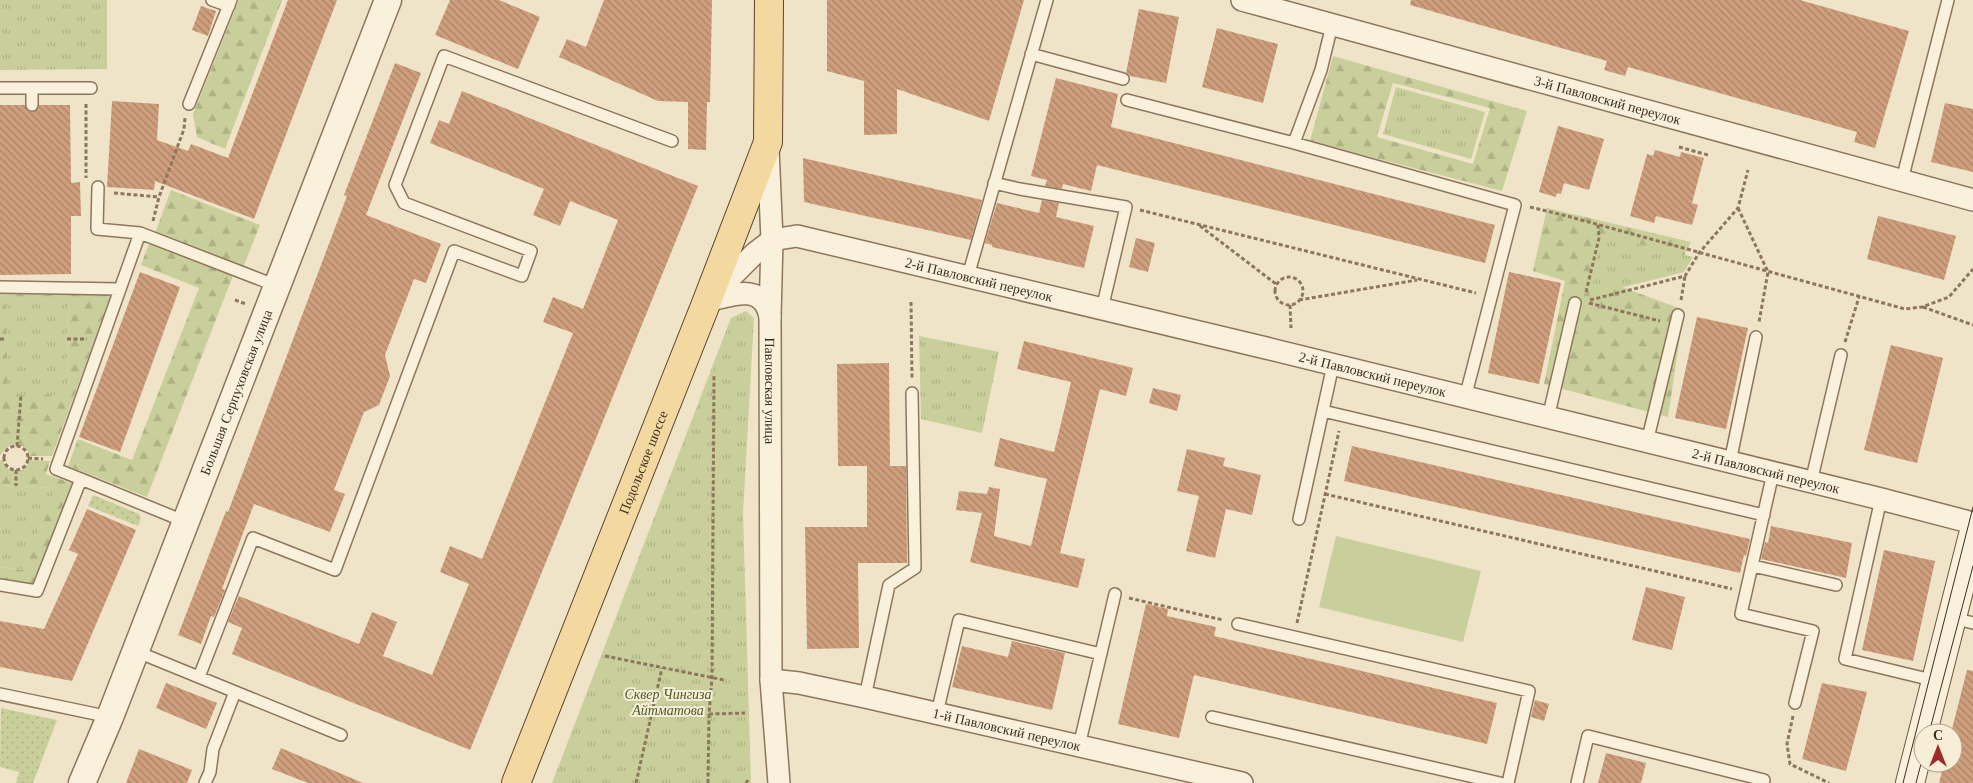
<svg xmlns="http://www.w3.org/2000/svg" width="1973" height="783" font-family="Georgia,serif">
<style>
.grass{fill:url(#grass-dots)}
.forest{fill:url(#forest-firs);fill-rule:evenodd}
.park{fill:url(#park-tufts)}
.pitch{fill:#c9cf9b}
.building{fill:url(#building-back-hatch)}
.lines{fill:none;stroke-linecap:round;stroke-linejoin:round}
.service-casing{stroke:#8d765c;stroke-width:14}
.minor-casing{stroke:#8d765c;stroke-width:24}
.tertiary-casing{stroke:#8d765c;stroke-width:29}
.secondary-casing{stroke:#6f573f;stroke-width:30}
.primary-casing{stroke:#5b4430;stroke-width:30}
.path{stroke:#8d765c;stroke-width:3;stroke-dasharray:4 2.5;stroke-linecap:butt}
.service{stroke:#faf1dc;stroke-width:11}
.minor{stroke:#faf1dc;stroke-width:21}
.tertiary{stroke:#faf1dc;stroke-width:26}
.secondary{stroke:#faf1dc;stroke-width:28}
.primary{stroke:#f3d9a0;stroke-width:28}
.tram{stroke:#3d2e20;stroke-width:1}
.labels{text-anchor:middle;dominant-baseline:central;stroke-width:4;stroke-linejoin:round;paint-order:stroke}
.street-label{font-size:14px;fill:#3d2e20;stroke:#f7eed8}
.park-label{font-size:14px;font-style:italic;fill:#4d5a26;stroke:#f7eed8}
</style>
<defs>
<pattern id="grass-dots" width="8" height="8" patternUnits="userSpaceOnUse" patternTransform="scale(1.25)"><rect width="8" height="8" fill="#c9cf9b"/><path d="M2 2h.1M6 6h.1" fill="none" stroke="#aeb285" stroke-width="1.8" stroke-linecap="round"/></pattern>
<pattern id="forest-firs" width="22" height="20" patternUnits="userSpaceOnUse" patternTransform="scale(1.25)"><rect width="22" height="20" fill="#c9cf9b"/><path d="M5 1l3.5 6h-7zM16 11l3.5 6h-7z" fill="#aeb285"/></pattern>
<pattern id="park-tufts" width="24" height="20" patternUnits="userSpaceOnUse" patternTransform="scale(1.25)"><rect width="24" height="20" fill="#c9cf9b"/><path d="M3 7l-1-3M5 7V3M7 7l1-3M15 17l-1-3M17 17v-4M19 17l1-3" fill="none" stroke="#aeb285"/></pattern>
<pattern id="building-back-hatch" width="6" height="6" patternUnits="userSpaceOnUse" patternTransform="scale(1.25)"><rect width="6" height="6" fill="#cf9f7d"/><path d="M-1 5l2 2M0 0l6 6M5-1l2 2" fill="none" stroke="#a98266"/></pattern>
</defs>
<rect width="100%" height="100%" fill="#f0e4c8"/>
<path class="grass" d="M93,495l46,19 2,4 -3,8 -50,-20z
M1,708l56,12 -24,63h-17l3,-11 -19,-5z"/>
<path class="forest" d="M239,0h43l-57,149 -28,-12 -4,-23z
M1333,56l194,55 -25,80 -192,-50zM1393,83l97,25 -17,56 -96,-27z
M171,190l89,35 -17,43 -88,-35z
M1547,208l144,34 -9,18 -63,26 65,24 -16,107 -124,-33 21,-103 -32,-10z
M150,241l84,32 -87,224 -79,-31 10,-27 54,21 67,-172 -58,-23z
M0,294l111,1 -59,161h-22c-3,-10 -13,-16 -22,-9 -4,2 -5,6 -8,8zM67,300l1,94 -60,1z
M0,460h2l7,10 7,2 8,-2 6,-10 20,1 -4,13 28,10 -40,103 -34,-6v-14l24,3 31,-82 -55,-3z"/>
<path class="park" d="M0,0h107v69l-107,1z
M1396,87l89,25 -14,47 -88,-25z
M1605,235l88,22 -9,15 -95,24z
M67,299l1,96h-60l-3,-95z
M746,311l8,7 -11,195 8,270h-199l179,-465z
M919,336l80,16 -17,81 -61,-14z
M0,485l56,3 -32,82 -24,-3z"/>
<path class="pitch" d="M1336,536l145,35 -18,71 -144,-35z"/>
<path class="building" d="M288,0h49l-83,219 -99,-38 -1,9 -47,-3 5,-86 47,3 -2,36 31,11 3,-7 37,14z
M450,0h49l41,17 -22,52 -83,-34z
M604,0h108l-2,102h-3l-1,48 -18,-1v-47l-30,-1 -99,-44 8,-18 19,8z
M827,0h197l-35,121 -92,-32v45l-33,1v-54l-37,-10z
M1411,0h389l109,31 -34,117 -21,-6 3,-10 -229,-65 -3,9 -21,-6 3,-9 -197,-56z
M201,6l15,5 -8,25 -16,-6z
M1139,9l40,8 -13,66 -36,-7 -4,-3z
M1217,28l61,16 -15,59 -61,-16z
M395,63l26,10 -55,142 75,29 -15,39 -12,-4 -29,76 5,21 -11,29 -15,7 -30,78 11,4 -15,38 -76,-28 -32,85 3,1 -11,27 -3,-1 -10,28 -23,-9 48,-124 2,1 119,-316 -3,-1z
M1056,78l62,16 -7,33 384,98 -10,38 -388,-98 -6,26 -28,-7 -1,5 -17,-3 2,-6 -16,-4z
M462,91l236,95 -228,564 -238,-96 10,-26 -14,-6 11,-26 120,48 13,-32 25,10 -14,34 49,19 37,-91 -29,-12 10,-26 32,13 91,-226 -30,-11 10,-25 30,12 35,-89 -48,-19 -10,25 -27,-11 11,-26 -114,-46 9,-23 10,4z
M1945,103l28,6v63l-42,-10z
M0,105h25l3,6 4,1 6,-3 1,-4h31l1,78 9,-1 1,34h-10v58l-71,1z
M1558,126l46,13 -15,51 -25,-7 -3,11 -4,-1 -1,4 -17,-5z
M1655,150l25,7 1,-5 23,6 -12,45 6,2 -6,20 -36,-9 -2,7 -24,-7 17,-62 6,2z
M803,158l179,42 -11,40 -167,-38z
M1042,200l17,3 -3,14 38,9 -10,42 -92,-21v-2l-7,-2 12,-40 42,10z
M1878,216l78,20 -12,44 -77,-21z
M1136,238l19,5 -7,29 -19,-5z
M140,272l40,15 -60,165 -41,-15z
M1509,272l52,11 -22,101 -51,-11z
M1697,317l51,11 -22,101 -51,-11z
M1024,341l109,27 -7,28 -26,-7 -40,164 25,6 -7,29 -108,-26 12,-49 -26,-3 3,-19 28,3 2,-7 11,2 -6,47 37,10 16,-67 -53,-13 6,-28 54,14 17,-70 -54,-13z
M1891,345l52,13 -26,105 -53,-13z
M889,363l1,103h16l1,97h-49l1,85 -52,1 -2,-122h62v-61h-29l-1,-102z
M1153,388l28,7 -4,16 -28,-8z
M1352,446l398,93 -4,17 -2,-1 -4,18 -396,-92z
M1187,449l38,9 -2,8 38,9 -9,40 -26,-6 -11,49 -29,-7 13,-55 -22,-5z
M87,509l49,21 -64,151 -72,-14v-46l44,8 34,-75 -9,-4z
M1771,526l81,17 -6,35 -85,-19 4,-17 3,1z
M1884,550l51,11 -22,100 -51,-11z
M1646,587l39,10 -13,53 -40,-10z
M1146,604l22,5 -1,7 49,11 -2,9 283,67 -10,41 -293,-69 -15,63 -61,-14z
M1012,641l53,12 -13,57 -100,-23 10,-41 46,11z
M1967,670l6,1v112h-34l5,-20h9v-30h-2z
M166,683l51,20 -11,26 -50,-21z
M1822,683l45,9 -21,79 -44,-12z
M1535,700l14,4 -5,17 -13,-4z
M281,748l82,35h-55l-36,-14z
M139,749l53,21 -5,13h-61z
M1606,753l40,10 -5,20h-43z"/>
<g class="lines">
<g class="service-casing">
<path id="service" d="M212,0l17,6
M1031,54l92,25
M0,88h91
M32,88v17
M1127,100l167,43 221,62 -50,193
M189,104l42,-104
M1294,143l27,-73 11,-45
M1902,180l46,-180
M994,183l26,6 106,18 -24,102
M98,187l-1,42 43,4 137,53
M968,276l79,-276
M0,287l120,2
M1323,411l441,104
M1548,418l27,-115
M1647,442l31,-127
M1730,462l26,-125
M1773,473l-32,141 72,17 -18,72
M81,479l105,43
M1811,482l30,-127
M1881,499l-36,160 91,22
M1299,519l34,-154
M1753,566l83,19
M0,585l37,6 44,-112 -25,-10 84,-236
M1952,618l21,5
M1238,624l291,67 -21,92
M135,651l206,84
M199,677l54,-139 82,32 119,-319 68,25 9,-25 -127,-48 -9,-18 49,-129 228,85
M0,694l110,23
M865,697l24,-112 26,-17 -3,-175
M937,713l22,-93 142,34
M1212,717l288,66
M1079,746l36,-152
M205,783l5,-11 3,-23 22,-57
M1577,783l11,-47 176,44 -1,3"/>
</g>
<g class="minor-casing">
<g id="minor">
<path id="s1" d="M1242,0l731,200"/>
<path id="s2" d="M768,149l4,91 -2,77 1,363 8,103"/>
<path id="s3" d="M711,297l44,-44 17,-13 25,-4 469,112 615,151 92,24"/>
<path d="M707,301c25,-6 56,-19 63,16"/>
<path id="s4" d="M771,680l28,3 66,14 377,86"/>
</g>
</g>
<g class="tertiary-casing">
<g id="tertiary">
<path id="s5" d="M82,783l28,-66 278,-717"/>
</g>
</g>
<g class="secondary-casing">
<path id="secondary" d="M1910,783l63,-248"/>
</g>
<g class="primary-casing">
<g id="primary">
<path id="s6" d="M516,783l191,-482 61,-159 1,-142"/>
</g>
</g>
<path class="path" d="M86,104v74
M1679,147l29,8
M114,193l45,4
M1530,207l37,9 338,93 17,-2 27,-10 24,-28
M1738,208l30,64 -9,50
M1140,210l336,83
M153,221l6,-24 25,-68 1,-11
M1200,226l76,58
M1275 291a14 14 0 1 1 28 0a14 14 0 1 1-28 0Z
M1586,292l13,-54 -1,-14
M235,300l11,4
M1299,300l118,-20
M1590,300l95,-24 14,-23 39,-45 10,-38
M1681,300l4,-24
M911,302l1,77
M1589,303l71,18
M1290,305l1,23
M1923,307l50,18
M0,339h6
M67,339h20
M1845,342l14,-45
M17,446l4,-51
M4 458a12 12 0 1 1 24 0a12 12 0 1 1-24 0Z
M28,458l15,1
M16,470v16
M1325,494l407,95
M1129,598l94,22
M1297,623l42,-192
M605,656l119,24
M709,714l36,-1
M1793,716l-6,28 3,20 39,19
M636,783l26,-115
M708,783l1,-69 3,-36 2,-304
M746,783l2,-3"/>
<use href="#service" class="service"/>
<use href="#minor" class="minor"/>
<use href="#tertiary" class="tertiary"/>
<use href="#secondary" class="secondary"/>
<use href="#primary" class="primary"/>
<path class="tram" d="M1929,733l44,-167
M1903,783l70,-276
M1916,783l7,-27"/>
</g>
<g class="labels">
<g class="street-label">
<text stroke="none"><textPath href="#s1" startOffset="379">3-й Павловский переулок</textPath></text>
<text stroke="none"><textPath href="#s3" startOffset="296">2-й Павловский переулок</textPath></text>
<text stroke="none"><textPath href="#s3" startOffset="701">2-й Павловский переулок</textPath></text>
<text stroke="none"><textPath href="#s5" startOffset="420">Большая Серпуховская улица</textPath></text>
<text stroke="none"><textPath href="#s2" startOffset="242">Павловская улица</textPath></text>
<text stroke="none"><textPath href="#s6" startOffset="345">Подольское шоссе</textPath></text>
<text stroke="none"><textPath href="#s3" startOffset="1106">2-й Павловский переулок</textPath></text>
<text stroke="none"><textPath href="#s4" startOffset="241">1-й Павловский переулок</textPath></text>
</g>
<g class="park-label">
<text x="668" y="694">Сквер Чингиза<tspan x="668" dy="16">Айтматова</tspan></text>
</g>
</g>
<g transform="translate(1938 748)"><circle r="24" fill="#f7eed8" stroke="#ada18e"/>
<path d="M0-4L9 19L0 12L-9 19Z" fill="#9e2a2b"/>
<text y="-8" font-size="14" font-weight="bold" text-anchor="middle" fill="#3d2e20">С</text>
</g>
</svg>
